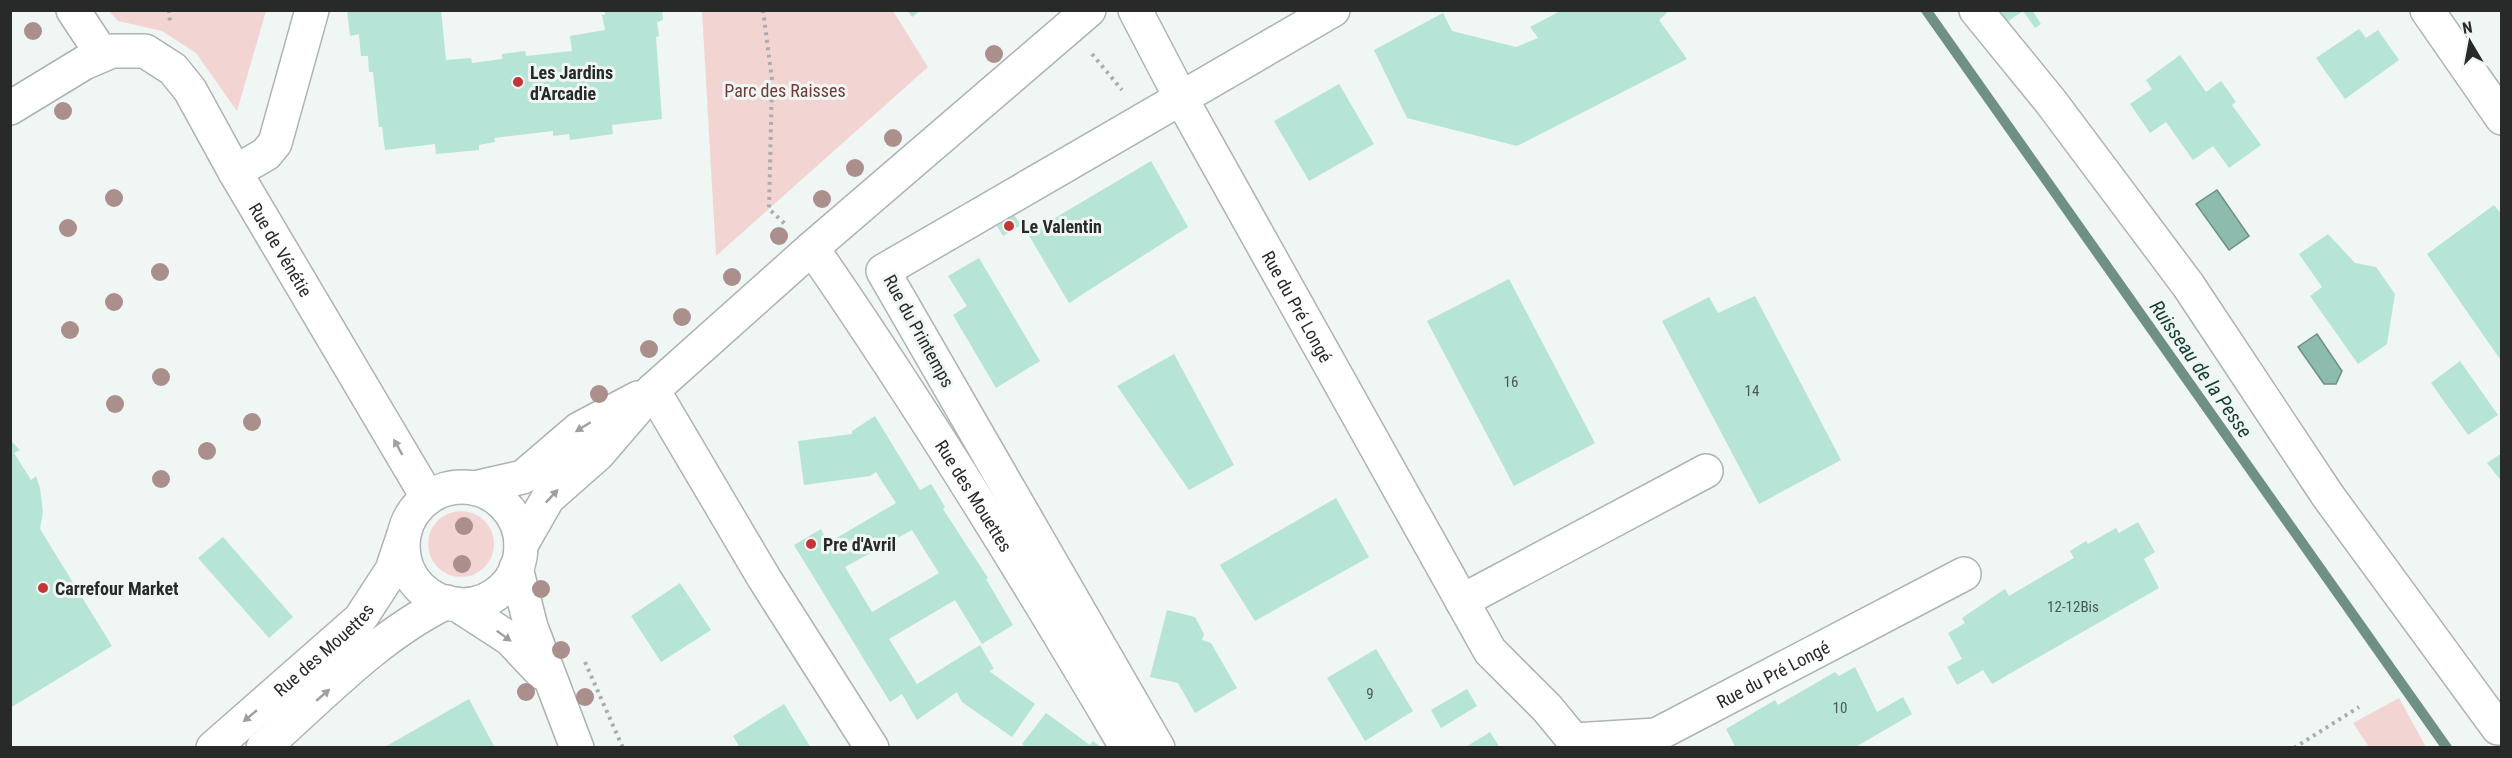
<svg xmlns="http://www.w3.org/2000/svg" width="2512" height="758" font-family="'Roboto Condensed',sans-serif">
<style>
.green{fill:#f2d5d3}
.water{fill:#8dbbad;stroke:#6e9085;stroke-width:1.5}
.lines{fill:none;stroke-linecap:round;stroke-linejoin:round}
.stream{stroke:#6e9085;stroke-width:10}
.building{fill:#b6e4d6;fill-rule:evenodd}
.minor-casing{stroke:#acb4b1;stroke-width:36}
.path{stroke:#a9aead;stroke-width:4;stroke-dasharray:3 4.5;stroke-linecap:butt}
.minor{stroke:#fff;stroke-width:33}
.tree{fill:#ab8f8c}
.oneway{fill:#9e9f9f}
.poi-dot{fill:#c43539;stroke:#eff6f4;stroke-width:2}
.labels{text-anchor:middle;dominant-baseline:central;stroke-width:6;stroke-linejoin:round;paint-order:stroke}
.number-label{font-size:15px;fill:#4b5854}
.poi-label{font-size:18px;font-weight:bold;fill:#272a29;stroke:#eff6f4;text-anchor:start}
.park-label{font-size:18px;fill:#743a37;stroke:#eff6f4}
.street-label{font-size:18px;fill:#272a29;stroke:#eff6f4}
.water-label{font-size:20px;font-style:italic;fill:#133c32;stroke:#eff6f4}
</style>
<rect width="100%" height="100%" fill="#eff6f4"/>
<path class="green" d="M109,11h157l-29,100 -41,-58 -34,-22 -44,-10z
M702,11h191l35,56 -212,189z
M428 544a33 33 0 1 1 66 0a33 33 0 1 1-66 0Z
M2399,698l27,49h-57l-16,-24z"/>
<path class="water" d="M2217,190l32,46 -20,14 -33,-46z
M2317,334l25,37 -6,13h-12l-26,-37z"/>
<g class="lines">
<path class="stream" d="M1926,10l521,738"/>
</g>
<path class="building" d="M347,10h94l5,50 25,-2 1,5 30,-4v-5l23,-3 1,5 46,-5 -2,-15 35,-6 -3,-15h3v-5h57l1,10 -6,2 2,14 -3,1 6,82 -50,6 1,9 -43,6 -1,-6 -16,2v-5l-59,7 1,4 -16,3v5l-43,4 -1,-10 -50,6 -3,-23h-3l-6,-55h-4l-1,-16h-7l-2,-22 -9,2z
M907,10h14l-9,7z
M1562,10h108l-11,10 28,39 -170,87 -110,-28 -33,-68 69,-37 9,18 64,16 22,-9 -8,-11z
M1999,10h33l9,14 -6,4 -12,-17 -16,11z
M2359,29l7,9 12,-8 21,30 -54,39 -29,-41z
M2180,55l26,37 15,-11 15,21 -4,3 29,40 -32,23 -16,-22 -20,14 -27,-38 -16,11 -20,-29 22,-15 -6,-9z
M1339,84l35,60 -65,37 -35,-60z
M1151,161l37,66 -119,76 -41,-69z
M2494,205l8,10v147l-75,-108z
M1014,215l7,10 -18,11 -6,-10z
M2328,234l27,29 21,4 19,27 -8,50 -29,20 -48,-68 12,-9 -23,-33z
M979,258l61,103 -44,27 -43,-73 14,-9 -19,-30z
M1509,279l86,164 -81,43 -87,-165z
M1755,296l86,164 -82,44 -97,-183 47,-24 9,16z
M1174,354l60,111 -45,25 -72,-104z
M2460,361l38,54 -30,20 -37,-52z
M875,416l45,74 11,-6 14,23 -2,2 45,69 -2,1 27,46 -31,19 -27,-44 -66,39 28,45 63,-39 14,24 -5,2 46,33 -23,33 -50,-35 -5,-10 -40,28 -15,-26 -12,8 -96,-157 27,-16 7,14 68,-40 -20,-31 -6,4 -66,9 -6,-44 54,-7v-3zM912,530l27,43 -67,39 -27,-45z
M10,440l10,10 -6,3 17,27 5,-4 4,12 3,24 -3,17 72,117 -102,62z
M2502,453v29l-15,-19z
M1336,498l33,59 -114,64 -35,-56z
M2138,522l17,30 -11,7 15,29 -167,96 -9,-14 -26,15 -10,-18 15,-8 -14,-26 17,-10 -3,-5 43,-29 4,7 51,-30 14,-8 -4,-7 16,-10 2,3 28,-16 3,5z
M223,537l70,80 -24,21 -71,-80z
M680,583l31,47 -50,32 -30,-46z
M1167,610l28,7 9,17 -2,6 9,3 26,45 -42,25 -17,-30 -28,-6z
M1376,649l37,62 -48,30 -38,-63z
M1855,667l22,45 26,-15 9,17 -58,34h-118l-10,-19 49,-29 3,5 57,-33 4,4z
M1467,689l10,17 -36,22 -10,-18z
M469,699l26,49h-112z
M784,704l27,44h-71l-7,-12z
M1046,713l44,32 3,-4 9,7h-76l-4,-4z
M1490,732l10,16h-36z"/>
<g class="lines">
<g class="minor-casing">
<g id="minor">
<path d="M73,10l29,44"/>
<path id="s1" d="M1135,10l47,90 308,551 57,57 33,40"/>
<path d="M1976,10l75,92 137,183 140,211 170,232"/>
<path d="M2427,10l75,108"/>
<path id="s2" d="M10,108l74,-45 28,-12h33l28,18 17,21 45,82 193,326"/>
<path d="M235,172l31,-18 9,-11 37,-133"/>
<path id="s3" d="M812,248c112,162 215,330 315,500"/>
<path d="M653,390l111,188 108,170"/>
<circle cx="462" cy="546" r="59"/>
<path d="M474,488l49,-11 56,-48 59,-31"/>
<path d="M521,545l27,-47 50,-44 55,-64 159,-142 277,-238"/>
<path d="M516,568l15,59 46,121"/>
<path d="M1462,601l244,-130"/>
<path d="M456,604l54,35 32,34"/>
<path id="s4" d="M1574,740l82,-5 308,-161"/>
<path id="s5" d="M213,748l147,-129 32,-49 11,-33"/>
<path d="M263,748c58,-51 114,-112 184,-146"/>
<path d="M1158,748l-275,-477 450,-261"/>
</g>
</g>
<path class="path" d="M169,10l1,13
M763,10l9,70 -3,129 16,15
M1092,54l30,36
M585,662l38,86
M2294,748l65,-41"/>
<use href="#minor" class="minor"/>
</g>
<g class="tree">
<circle cx="33" cy="31" r="9"/>
<circle cx="994" cy="54" r="9"/>
<circle cx="63" cy="111" r="9"/>
<circle cx="893" cy="138" r="9"/>
<circle cx="855" cy="168" r="9"/>
<circle cx="114" cy="198" r="9"/>
<circle cx="822" cy="199" r="9"/>
<circle cx="68" cy="228" r="9"/>
<circle cx="779" cy="236" r="9"/>
<circle cx="160" cy="272" r="9"/>
<circle cx="732" cy="277" r="9"/>
<circle cx="114" cy="302" r="9"/>
<circle cx="682" cy="317" r="9"/>
<circle cx="70" cy="330" r="9"/>
<circle cx="649" cy="349" r="9"/>
<circle cx="161" cy="377" r="9"/>
<circle cx="599" cy="394" r="9"/>
<circle cx="115" cy="404" r="9"/>
<circle cx="252" cy="422" r="9"/>
<circle cx="207" cy="451" r="9"/>
<circle cx="161" cy="479" r="9"/>
<circle cx="464" cy="526" r="9"/>
<circle cx="462" cy="564" r="9"/>
<circle cx="541" cy="589" r="9"/>
<circle cx="561" cy="650" r="9"/>
<circle cx="526" cy="692" r="9"/>
<circle cx="585" cy="697" r="9"/>
</g>
<defs><path id="oneway-solid" d="M-6-.8H1V-3.2L6.5 0L1 3.2V.8H-6Z" transform="scale(1.5)"/></defs>
<g class="oneway">
<use href="#oneway-solid" transform="translate(583 427) rotate(148)"/>
<use href="#oneway-solid" transform="translate(398 447) rotate(-119)"/>
<use href="#oneway-solid" transform="translate(552 496) rotate(-47)"/>
<use href="#oneway-solid" transform="translate(504 636) rotate(36)"/>
<use href="#oneway-solid" transform="translate(323 695) rotate(-41)"/>
<use href="#oneway-solid" transform="translate(250 716) rotate(140)"/>
</g>
<g class="poi-dot">
<circle cx="518" cy="82" r="6"/>
<circle cx="1009" cy="226" r="6"/>
<circle cx="811" cy="544" r="6"/>
<circle cx="43" cy="588" r="6"/>
</g>
<g class="labels">
<g class="number-label">
<text x="1511" y="382">16</text>
<text x="1752" y="391">14</text>
<text x="2073" y="607">12-12Bis</text>
<text x="1370" y="694">9</text>
<text x="1840" y="708">10</text>
</g>
<g class="poi-label">
<text x="530" y="72">Les Jardins<tspan x="530" dy="21">d'Arcadie</tspan></text>
<text x="1021" y="226">Le Valentin</text>
<text x="823" y="544">Pre d'Avril</text>
<text x="55" y="588">Carrefour Market</text>
</g>
<g class="park-label">
<text x="785" y="90">Parc des Raisses</text>
</g>
<g class="street-label">
<text stroke="none"><textPath href="#s2" startOffset="394">Rue de Vénétie</textPath></text>
<text stroke="none"><textPath href="#s1" startOffset="338">Rue du Pré Longé</textPath></text>
<text transform="translate(919 331) rotate(61)">Rue du Printemps</text>
<text stroke="none"><textPath href="#s3" startOffset="296">Rue des Mouettes</textPath></text>
<text stroke="none"><textPath href="#s5" startOffset="148">Rue des Mouettes</textPath></text>
<text stroke="none"><textPath href="#s4" startOffset="214">Rue du Pré Longé</textPath></text>
</g>
<g class="water-label">
<text transform="translate(2201 369) rotate(55)">Ruisseau de la Pesse</text>
</g>
</g>
<rect width="2512" height="758" fill="none" stroke="#272a29" stroke-width="24"/>
<g transform="translate(2470 42) rotate(350)" stroke="#eff6f4" stroke-width="4.5" paint-order="stroke">
<path d="M0-4.5L10 22L0 15L-10 22Z" fill="#272a29"/>
<text y="-9" font-size="16" font-weight="bold" text-anchor="middle" fill="#272a29">N</text>
</g>
</svg>
